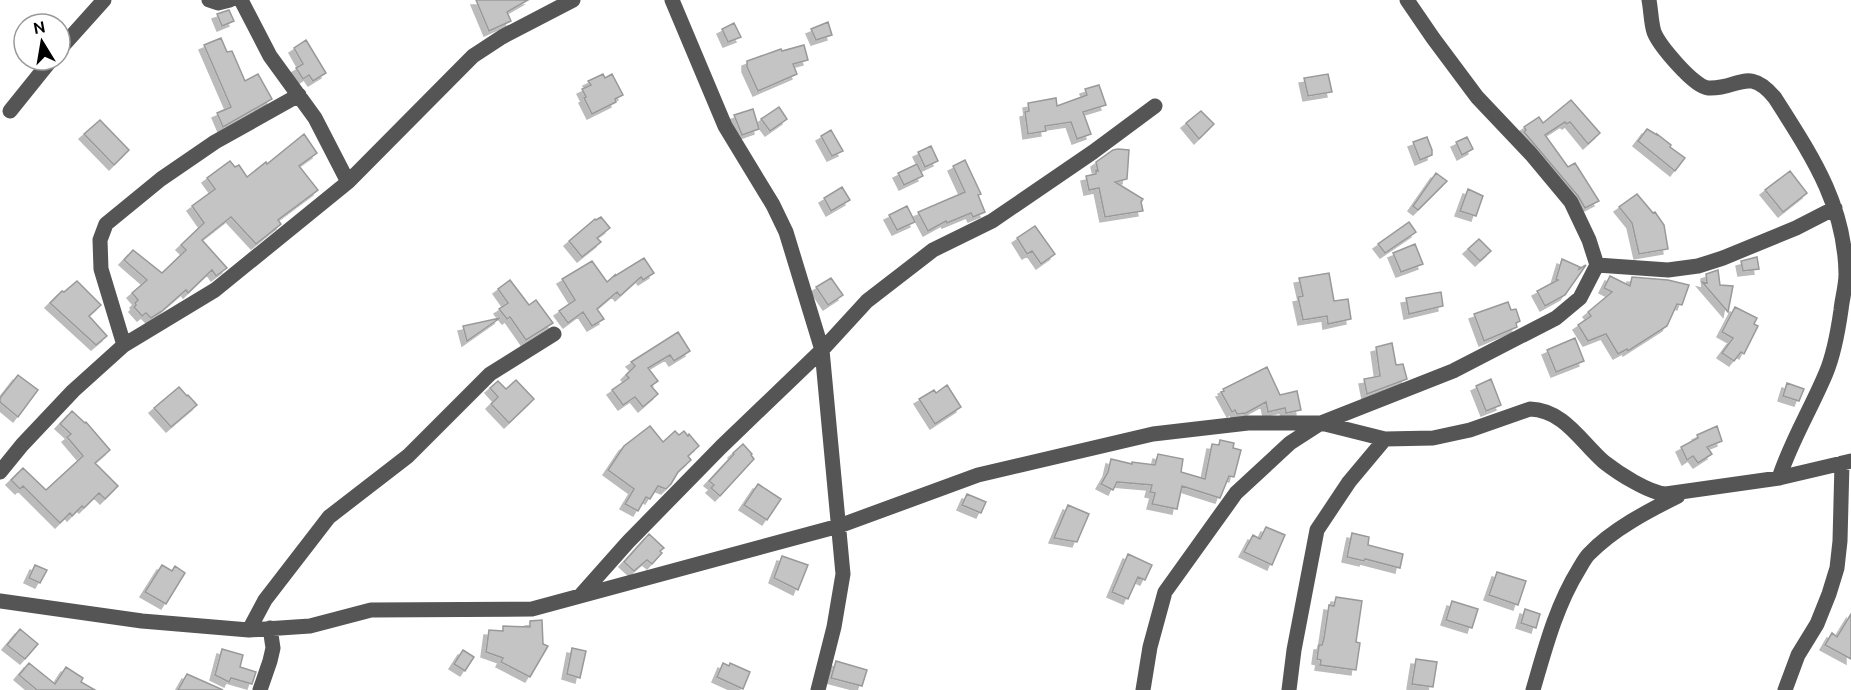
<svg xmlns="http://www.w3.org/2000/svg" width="1851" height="690" font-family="Ubuntu,sans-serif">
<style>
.building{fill:#c4c4c4;stroke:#999;stroke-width:1.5;filter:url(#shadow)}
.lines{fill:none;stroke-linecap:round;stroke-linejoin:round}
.minor{stroke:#555;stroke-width:15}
</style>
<defs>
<filter id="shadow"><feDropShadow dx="-5" dy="5" stdDeviation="0" flood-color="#0004"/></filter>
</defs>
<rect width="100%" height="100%" fill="#fff"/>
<path class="building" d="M476,0h52l-21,12 4,9 -22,10z
M229,10l5,11 -12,5 -5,-12z
M828,22l4,13 -16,5 -5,-11z
M734,23l7,14 -13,5 -6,-13z
M221,38l6,14 5,-1 13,30 13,-7 14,25 -49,28 -6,-14 14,-6 -27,-62z
M306,40l20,33 -13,8 -4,-6 -6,4 -7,-11 7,-4 -9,-16z
M804,45l4,15 -15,4 4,10 -39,17 -11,-24v-6l34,-12 1,2z
M603,74l2,4 7,-4 11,21 -8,4 1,3 -24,12 -8,-16 2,-1 -4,-8 9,-4 -3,-4z
M1328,74l4,18 -24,4 -4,-18z
M1099,85l7,20 -23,7 8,22 -14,5 -6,-17 -26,4 1,5 -18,3 -3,-22 4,-1 -1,-8 28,-5 1,8 30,-11 -2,-6z
M1571,100l29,33 -12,11 -18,-22 -3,2 -2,-2 -20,13 23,32 7,-4 24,38 -14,7 -7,-12 -54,-64 2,-2 -2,-3 15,-10 4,6z
M779,107l8,12 -17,12 -9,-12z
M753,109l6,20 -17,6 -8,-20z
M1201,111l13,13 -15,15 -13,-16z
M100,120l29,30 -15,15 -30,-31z
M1647,129l10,6v-1l14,11 -1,2 15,11 -10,13 -37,-30z
M831,130l12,21 -11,5 -11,-20z
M304,134l13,19 -18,13 19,24 -40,30 3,4 -25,20 -25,-27 -29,23 25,28 -11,8 -4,-6 -24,23 -2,-3 -24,21 -11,7 -5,-5 -4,3 -8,-9 2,-2 -1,-2 3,-3 -6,-7 15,-13 -23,-20 9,-10 29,23 24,-23 -5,-5 23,-22 -12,-17 23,-17 -8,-11 23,-17 5,6 4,-2 8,12 19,-15 1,2z
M1427,137l5,13v5l-12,5 -7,-18z
M1467,137l6,12 -11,6 -6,-13z
M931,146l7,15 -13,6 -7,-15z
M1118,149l11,1 -2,29 -12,3 28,17 -2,3 2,9 -38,6 -6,-29 -10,2 -3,-14 10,-2v-4l2,1 -2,-9 17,-12z
M965,160l16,34 -3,1 7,17 -12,5 -2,-4 -24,10 -1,-2 -18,10 -10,-19 47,-20 -12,-26z
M917,164l6,12 -19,9 -6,-12z
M1790,171l17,22 -24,19 -18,-22z
M1436,173l11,8 -29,29 -5,-4z
M842,187l8,13 -19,11 -7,-13z
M1468,189l15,7 -7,20 -16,-5z
M1637,194l16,19 2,-1 9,13 4,24 -29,5 -7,-31 -13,-16z
M907,206l8,16 -18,8 -8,-15z
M601,217l9,11 -13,10 4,4 -19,15 -13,-16 26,-22 1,1z
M1409,222l7,10 -31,21 -7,-9z
M1035,226l20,28 -14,10 -9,-13 -5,3 -10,-16z
M1479,239l12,12 -11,10 -12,-12z
M1415,244l8,20 -22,8 -8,-19z
M1757,257l2,12 -16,2 -2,-10z
M644,258l10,15 -11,7 -2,-3 -21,19 -3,-4 -20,17 7,10 -12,7 -9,-14 -15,11 -9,-12 16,-11 -13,-21 30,-18 15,21 8,-7v1z
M1562,259l18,8 -1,2 7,-4 -21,30 -20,11 -8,-15 21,-11 -2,-1z
M1718,270l2,15 13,1 -5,26 -26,-30 5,1 -1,-9z
M1329,273l5,28 14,-2 3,20 -23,5 -1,-8 -24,4 -5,-23 5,-1 -4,-18z
M1610,276l20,10 2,-9 36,3 21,5 -7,20 -5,-1 -10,22 -39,25 -1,-2 -9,5 -12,-20 -18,7 -10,-16 13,-9 -3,-4 24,-20 -8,-4z
M831,278l12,17 -15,10 -12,-18z
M510,280l19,25 7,-5 17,23 -27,17 -16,-23 -3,2 -8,-10 9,-6 -10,-14z
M77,281l24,24 -12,11 18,20 -11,9 -46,-42 12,-12 2,1z
M1441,292l2,14 -34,8 -3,-16z
M1508,302l3,8 5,-1 4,12 -4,2 1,4 -33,14 -10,-27z
M1735,307l22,11 -3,6 4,2 -14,28 -3,-2 -7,9 -12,-8 11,-15 -11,-6z
M500,318l-33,23 -4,-15z
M678,332l12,19 -16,10 -4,-6 -22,13 10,13 -7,5 7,8 -15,13 -8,-10 -12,8 -11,-15 17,-12 -3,-3 9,-9 -4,-4z
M1575,338l9,23 -28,11 -9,-22z
M1392,343l4,22 7,-1 4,15 -40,15 -3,-15 16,-3 -4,-29z
M1267,367l13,28 17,-4 4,19 -15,3 -1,-5 -17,4 -2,-10 -20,11 -9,1 -2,-4 -3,2 -11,-20 3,-1 -1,-2z
M18,375l20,15 -20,27 -18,-15v-4z
M1491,379l10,26 -15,6 -10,-25z
M516,380l18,19 -25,24 -18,-19 7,-7 -8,-9 8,-7 8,8z
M1787,383l17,6 -5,12 -16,-5z
M947,385l14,22 -26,17 -16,-25 15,-9 2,3z
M179,387l8,9 1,-1 9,10 -26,22 -17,-19z
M72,411l13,12 1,-1 24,28 -15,13 23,23 -13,13 -6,-6 -15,15 -2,-2 -10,10 -2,-3 -10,10 -37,-37 -3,3 -9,-9 12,-12 23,22 37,-34 -16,-19 4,-3 -11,-10z
M650,426l13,16 12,-11 4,4 5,-4 4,5 1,-2 10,12 -11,10 3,4 -13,12 -7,12 -5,5 -8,-3 -8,13 -4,-2 -8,14 -13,-7 9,-15 -26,-19 16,-24z
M1717,426l5,15 -15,6 5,7 -14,9 -5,-7 -6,4 -6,-13 17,-9 -1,-3z
M1220,440l14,3 -1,5 8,2 -7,27 -5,-1 -9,22 -38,-12 -5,23 -25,-5 3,-11 -5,-1 2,-7 -35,-3 -4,8 -12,-6 7,-12 3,-13 21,5v-2l23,3 3,-11 25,5 -2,13 24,7 7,-35 7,1z
M743,444l9,10 -1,1 3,4 -34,37 -9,-8 3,-3 -5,-4 25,-27 -1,-1z
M758,484l23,15 -14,21 -23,-15z
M967,494l19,8 -5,11 -19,-8z
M1068,505l21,9 -12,28 -23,-4z
M1266,527l19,8 -13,30 -28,-13 9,-17 7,4z
M1352,533l17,4 -1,8 35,9 -3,14 -35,-9 -1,2 -17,-4z
M649,534l15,14 -4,3 2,2 -10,11 -5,-4 -13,11 -10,-9z
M1128,554l24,11 -7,15 -7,-3 -10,22 -16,-7z
M782,556l26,9 -10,25 -24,-12z
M35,565l12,5 -7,13 -11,-5z
M162,565l10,6 3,-5 10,7 -19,31 -21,-12z
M1497,572l29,9 -8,24 -29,-10z
M1336,597l26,4 -6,41 4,1 -4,27 -36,-5 1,-5 -4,-1 2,-14h3l2,-7 5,-33 5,1z
M1452,601l26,8 -6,19 -26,-8z
M1525,609l15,5 -4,14 -15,-5z
M1851,614v45l-26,-14 7,-12 5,4z
M542,620l1,24 5,2 -18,31 -29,-15 2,-4 -17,-6 3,-22 14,1v-5l27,1v-6z
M20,629l18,15 -13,15 -18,-14z
M572,648l14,3 -6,27 -13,-4z
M222,649l21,6 -3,12 16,5 -4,12 -21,-6 -2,4 -14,-7z
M463,650l11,7 -9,14 -11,-7z
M1416,659l21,3 -4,25 -21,-3z
M836,661l31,9 -5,16 -31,-8z
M29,663l26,21 11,-17 17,11 -2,4 14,8h-58l-18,-15z
M723,663l6,3 1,-3 20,9 -7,17 -26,-12z
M187,674l36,16h-45z"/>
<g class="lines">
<path class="minor" d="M209,0l9,3 12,-3
M241,0l29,56 45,62 33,64
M672,0l53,126 48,79 13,27 36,118 21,224 -9,53 -16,63
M1649,0c2,10 2,23 5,32 5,13 40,55 54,56 30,2 40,-23 67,10 36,57 70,106 71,176 0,12 -4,25 -5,36 -3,21 -7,44 -15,63 -15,36 -35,68 -47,105
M60,49l44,-49
M10,111l41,-51
M1597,265l71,5 30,-4 25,-8 73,-30 39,-20
M124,345l-23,-76 -1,-29 6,-16 55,-45 54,-37 84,-47
M0,472l22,-27 51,-54 51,-46 91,-55 133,-108 125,-126 29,-19 71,-37
M580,596l48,-54 93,-95 101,-97 45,-49 66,-51 59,-29 101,-69 62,-46
M0,601l142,20 107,9 61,-4 61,-16 161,-1 307,-83 139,-51 175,-41 95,-11h73l64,16 48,-1 37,-8 60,-21c34,1 51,33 74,53 14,11 45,31 62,32l113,-16 72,-17
M249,630l16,-30 64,-83 79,-61 82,-82 64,-40
M260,690l10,-29 3,-13 -3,-20
M1143,690l7,-43 15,-55 71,-99 54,-50 31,-20 132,-52 103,-53 24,-20 17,-33 -8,-25 -18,-38 -40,-48 -54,-57 -44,-59 -26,-38
M1289,690l5,-40 23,-120 32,-48 36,-43
M1533,690c12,-41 23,-84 46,-121 3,-5 6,-11 10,-15 24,-25 59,-43 89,-58
M1785,690l13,-35 19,-31 12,-30 8,-26 3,-27 2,-78"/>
</g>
<g transform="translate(42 42) rotate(349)"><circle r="28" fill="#ffffff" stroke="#999999" stroke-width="1.5"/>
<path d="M0-4.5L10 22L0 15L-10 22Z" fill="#000000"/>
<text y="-9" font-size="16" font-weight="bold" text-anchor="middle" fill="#000000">N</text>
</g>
</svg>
